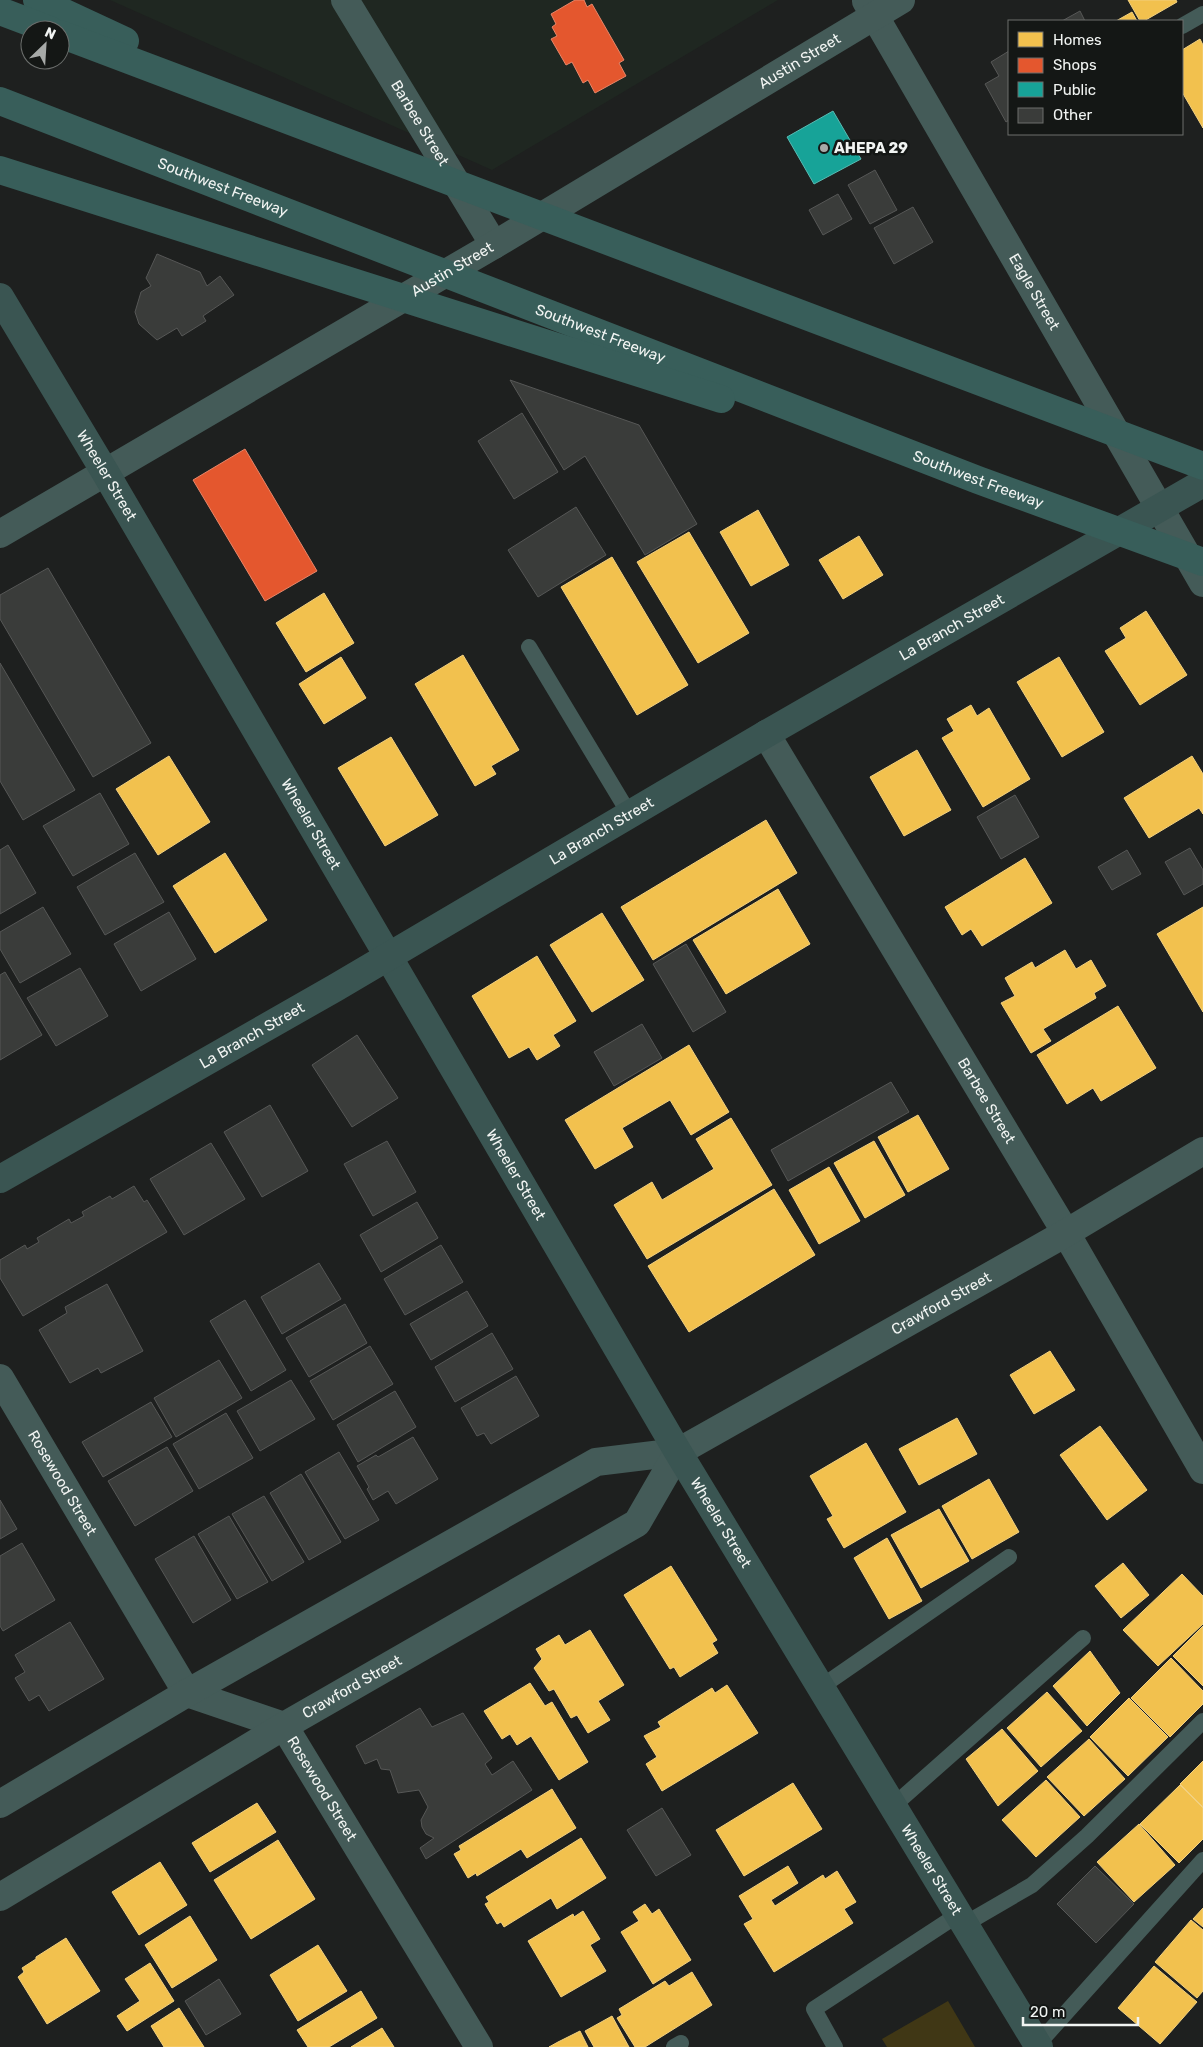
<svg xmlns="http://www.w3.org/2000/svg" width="1203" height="2047" font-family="Rubik,sans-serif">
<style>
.built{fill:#1f2721}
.green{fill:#403715}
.homes{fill:#f2c14e;stroke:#f2d07f}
.shops{fill:#e4572e;stroke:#e88669}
.public{fill:#17a398;stroke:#58bbb3}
.building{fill:#3a3c3a;stroke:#565756}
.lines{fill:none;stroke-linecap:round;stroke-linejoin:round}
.lane{stroke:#445b58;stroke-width:16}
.street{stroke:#445b58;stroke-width:28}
.secondary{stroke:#3a5552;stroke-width:28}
.highway{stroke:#385e5a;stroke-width:28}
.poi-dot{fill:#a7aaa8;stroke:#141715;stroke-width:2}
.labels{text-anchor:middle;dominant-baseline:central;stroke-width:5;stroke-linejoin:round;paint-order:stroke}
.street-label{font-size:15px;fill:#f1f4f2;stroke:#141715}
.poi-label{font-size:15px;font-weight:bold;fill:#f1f4f2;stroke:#141715;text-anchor:start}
</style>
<rect width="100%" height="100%" fill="#1e201f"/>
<path class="built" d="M110,0h668l-286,170z"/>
<path class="green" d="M948,2001l27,46h-88l-5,-8z"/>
<path class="homes" d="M1128,0h48l1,2 -33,19h-4z
M1132,12l5,9h-21z
M1200,39l3,6v83l-21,-36v-42z
M758,510l31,55 -38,21 -31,-54z
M689,532l60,101 -51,30 -61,-101z
M859,536l24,39 -40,24 -24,-39z
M612,557l76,128 -51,30 -76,-128z
M324,593l30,50 -48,29 -30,-49z
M1146,611l41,64 -47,30 -35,-54 21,-13 -6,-10z
M463,655l56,95 -28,16 5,8 -21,12 -60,-102z
M341,657l25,41 -42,26 -25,-40z
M1059,657l45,75 -42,25 -45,-75z
M971,705l6,11 12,-8 41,71 -47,28 -41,-69 12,-7 -7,-12z
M391,737l47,78 -53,31 -47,-78z
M917,750l34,60 -47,26 -34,-59z
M169,756l41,66 -52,33 -42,-66z
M1192,756l11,18v40l-4,-6 -50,30 -25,-40z
M766,820l31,53 -144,87 -32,-53z
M225,853l42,67 -52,33 -42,-67z
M1025,858l27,45 -70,43 -11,-17 -9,6 -17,-28z
M778,889l32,55 -84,50 -33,-54z
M1203,907v105l-46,-78z
M602,913l42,67 -52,32 -42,-67z
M1065,950l11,19 15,-9 15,26 -12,7 2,5 -53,31 8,12 -20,12 -30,-50 14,-7 -10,-18 27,-16 3,6z
M537,956l39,65 -23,14 7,11 -23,14 -8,-13 -20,11 -37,-62z
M1118,1006l38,62 -55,33 -8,-13 -26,16 -30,-49z
M689,1045l40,67 -38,23 -21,-35 -48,28 11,19 -38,22 -30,-49z
M918,1115l31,54 -41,23 -30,-55z
M731,1118l41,67 -125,74 -33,-54 38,-23 10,18 52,-31 -18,-30z
M874,1141l31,54 -40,23 -31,-55z
M829,1167l31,54 -41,23 -30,-54z
M774,1189l41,66 -126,77 -41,-66z
M1050,1351l25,39 -41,24 -24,-39z
M957,1418l20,36 -58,31 -20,-36z
M1100,1426l47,64 -40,30 -47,-65z
M866,1443l40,69 -62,36 -17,-29 6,-3 -23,-40z
M989,1479l30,53 -47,27 -30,-53z
M939,1509l30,52 -48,27 -30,-53z
M887,1538l35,63 -33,18 -35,-61z
M1123,1563l26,32 -28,23 -26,-32z
M671,1566l46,74 -5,3 6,10 -38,24 -6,-10 -4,2 -46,-74z
M1182,1574l21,22v28l-45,42 -35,-36z
M1203,1626v60l-30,-30z
M590,1630l34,55 -26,16 12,19 -22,13 -11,-18 -6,3 -17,-29 -5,2 -15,-23 8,-9 -6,-10 23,-14 6,10z
M1090,1651l30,42 -33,33 -34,-40z
M1171,1658l32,33v13l-33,33 -39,-39z
M530,1683l15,23 7,-4 36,60 -29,18 -28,-44 -14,9 -7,-11 -8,5 -18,-28z
M727,1685l31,48 -96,58 -16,-27 11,-7 -13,-21 17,-9 -3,-5 54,-34 3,5z
M1047,1692l35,39 -41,36 -34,-39z
M1129,1698l39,39 -40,39 -38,-39z
M1002,1729l36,42 -40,35 -32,-47z
M1089,1739l36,40 -41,37 -37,-39z
M1203,1761v46l-23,-23z
M1046,1780l34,37 -44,40 -34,-37z
M793,1783l29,46 -78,47 -28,-46z
M1180,1785l23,23v31l-24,24 -39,-39z
M552,1789l24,39 -49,30 -6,-9 -44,27 -1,-3 -8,5 -14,-24 7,-4 -2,-4z
M257,1803l19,29 -66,40 -18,-29z
M1139,1824l36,41 -41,37 -37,-40z
M581,1838l25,40 -49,31 -6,-11 -47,29 -3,-5 -4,2 -12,-20 4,-2 -3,-5z
M278,1840l37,59 -64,40 -37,-59z
M160,1862l27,43 -48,30 -27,-43z
M788,1866l10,17 -27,17 4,6 48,-31 2,4 12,-8 19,31 -12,7 9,14 -79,49 -30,-48 9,-5 -14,-23z
M645,1904l7,10 7,-5 32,51 -38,24 -32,-52 18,-11 -6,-9z
M1203,1908v19l-10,-8z
M583,1911l17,28 -10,6 16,26 -45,26 -33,-56 45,-27 1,3z
M190,1916l27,44 -45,28 -27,-43z
M1191,1920l12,10v61l-6,7 -42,-36z
M66,1938l34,53 -53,33 -29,-47 6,-5 -2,-4 14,-9v-2z
M318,1945l29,46 -49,30 -28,-46z
M150,1963l24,38 -47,30 -10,-15 23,-15 -15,-22z
M1154,1966l43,36 -37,42 -42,-36z
M692,1972l20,33 -67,42h-10l-18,-29 5,-3 -3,-6 46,-28 4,5z
M361,1991l16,27 -48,29h-21l-11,-17z
M179,2008l25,39h-40l-13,-21z
M612,2016l17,31h-35l-9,-16z
M382,2028l12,19h-43z
M580,2031l8,16h-39l9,-5z"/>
<path class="shops" d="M575,0h9l3,7 5,-3 32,56 -5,3 7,13 -31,17 -7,-13 -5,3 -11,-21 -6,3 -15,-26 6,-3 -5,-9 4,-3 -5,-10z
M245,449l72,122 -52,30 -72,-121z"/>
<path class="public" d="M833,111l28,48 -47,25 -27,-47z"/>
<path class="building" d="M1080,11l5,10h-23z
M1009,51v69l-3,2 -21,-38 14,-8 -8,-14z
M875,170l22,40 -27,14 -22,-39z
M838,194l14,25 -29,16 -14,-25z
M913,207l20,35 -39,22 -20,-36z
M157,254l43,18 7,14 13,-10 14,19 -31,21 3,5 -24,15 -5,-8 -20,12 -18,-16 -4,-12 6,-20 10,-6 -5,-8z
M510,380l129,45 58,99 -52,31 -60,-99 -21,14z
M522,413l36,59 -44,27 -36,-58z
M576,507l30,48 -68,42 -30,-47z
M48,568l103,175 -58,34 -93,-158v-24z
M0,663l75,127 -52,30 -23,-39z
M100,793l29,51 -56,32 -30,-50z
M1015,795l24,42 -38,22 -24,-42z
M8,845l28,48 -36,21v-64z
M1190,848l13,22v14l-19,11 -19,-33z
M1127,850l14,24 -29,16 -14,-23z
M135,853l29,49 -59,33 -28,-48z
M43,907l28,47 -51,29 -20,-34v-17z
M169,912l27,47 -55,32 -27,-47z
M686,944l40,68 -33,20 -40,-68z
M80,968l28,48 -52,30 -29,-48z
M5,972l37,63 -42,25v-85z
M642,1024l20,34 -48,28 -20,-34z
M357,1035l41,63 -46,29 -40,-62z
M891,1082l18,30 -121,69 -17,-31z
M270,1105l38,66 -46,26 -38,-65z
M387,1141l29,51 -43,24 -29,-52z
M211,1143l34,56 -61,36 -34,-56z
M134,1186l10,16 3,-2 20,32 -144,84 -23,-38v-18l25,-15 2,4 12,-7 -2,-4 32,-19 2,4 13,-7 -2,-4 28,-16 2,3z
M417,1202l21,36 -57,34 -21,-37z
M441,1245l22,37 -58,33 -21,-36z
M319,1263l22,36 -59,35 -21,-37z
M107,1284l36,67 -42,22 -3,-5 -28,15 -31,-53 28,-17 -2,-6z
M467,1291l21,35 -57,34 -21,-36z
M245,1300l41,70 -35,21 -41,-70z
M345,1304l22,39 -58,34 -23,-39z
M492,1333l21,36 -58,33 -20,-35z
M370,1346l23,38 -60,36 -23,-39z
M219,1360l23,38 -66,39 -22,-39z
M516,1376l23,40 -48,28 -7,-11 -7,3 -16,-28z
M291,1380l24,39 -55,32 -23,-40z
M395,1391l21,36 -58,35 -21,-37z
M151,1402l21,35 -69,40 -21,-35z
M226,1413l27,45 -54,31 -26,-45z
M413,1437l25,42 -42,25 -8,-13 -15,9 -6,-11 2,-2 -12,-21 19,-11 2,2z
M167,1447l26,44 -58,35 -27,-45z
M339,1452l40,68 -34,19 -40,-67z
M301,1474l40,68 -32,18 -39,-67z
M264,1496l40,66 -32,19 -40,-67z
M0,1500l17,29 -17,10z
M229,1516l39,66 -31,17 -39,-65z
M194,1536l37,64 -38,23 -38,-64z
M22,1543l33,57 -52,31 -3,-5v-70z
M70,1622l34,57 -55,32 -10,-16 -10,6 -14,-23 10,-6 -10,-17z
M420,1708l12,19 31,-14 29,45 -7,6 7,11 21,-14 19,29 -106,69 -6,-11 14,-10 -8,-4 -4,-7 -1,-7 7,-13 -9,-17 -21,3 -8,-23 -9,-1 -4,-10 -12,5 -9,-18z
M662,1808l29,47 -35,21 -29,-46z
M1095,1866l39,38 -38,39 -39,-39z
M219,1979l22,35 -35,21 -21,-34z"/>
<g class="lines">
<path class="lane" d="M1182,26l21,-12
M529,647l101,168
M821,1687l188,-130
M893,1806l190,-168
M965,1924l67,-39 55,-49 116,-115
M1038,2044l165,-184
M674,2047l7,-4
M835,2047l-21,-38 145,-95"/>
<g class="street">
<path id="s1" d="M345,0l149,245"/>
<path id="s2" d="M866,1l337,582"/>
<path id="s3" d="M0,534l494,-289 407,-245"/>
<path id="s4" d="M766,734l300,499 137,237"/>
<path id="s5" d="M0,1378l187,315 97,33 195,321"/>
<path id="s6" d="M0,1804l187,-111 409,-231 82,-10 388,-219 137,-82"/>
<path id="s7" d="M0,1897l284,-171 353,-203 41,-71"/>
</g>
<g class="secondary">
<path id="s8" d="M0,297l105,175 573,980 361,595"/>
<path id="s9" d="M0,1179l335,-191 431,-254 437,-251"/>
</g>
<g class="highway">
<path d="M37,0l88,41"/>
<path d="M0,11l50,19"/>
<path d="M60,34l1143,432"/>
<path id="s10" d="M0,101l978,379 225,82"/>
<path d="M0,170l721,229"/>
</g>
</g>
<circle class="poi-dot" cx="824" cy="148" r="5"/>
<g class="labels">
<g class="street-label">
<text stroke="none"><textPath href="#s3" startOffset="929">Austin Street</textPath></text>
<text stroke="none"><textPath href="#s1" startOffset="144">Barbee Street</textPath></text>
<text stroke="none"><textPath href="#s10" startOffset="239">Southwest Freeway</textPath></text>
<text stroke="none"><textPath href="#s3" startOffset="524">Austin Street</textPath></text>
<text stroke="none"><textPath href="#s2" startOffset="336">Eagle Street</textPath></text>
<text stroke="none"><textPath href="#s10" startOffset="644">Southwest Freeway</textPath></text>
<text stroke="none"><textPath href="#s8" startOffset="208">Wheeler Street</textPath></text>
<text stroke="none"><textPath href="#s10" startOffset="1049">Southwest Freeway</textPath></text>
<text stroke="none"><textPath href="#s9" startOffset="1100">La Branch Street</textPath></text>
<text stroke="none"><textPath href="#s8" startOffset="612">Wheeler Street</textPath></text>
<text stroke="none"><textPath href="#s9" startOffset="695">La Branch Street</textPath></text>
<text stroke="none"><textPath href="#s9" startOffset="290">La Branch Street</textPath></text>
<text stroke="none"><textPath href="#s4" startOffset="428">Barbee Street</textPath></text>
<text stroke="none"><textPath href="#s8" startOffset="1018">Wheeler Street</textPath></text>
<text stroke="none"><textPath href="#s6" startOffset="1072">Crawford Street</textPath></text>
<text stroke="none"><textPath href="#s5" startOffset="122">Rosewood Street</textPath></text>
<text stroke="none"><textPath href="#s8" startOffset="1422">Wheeler Street</textPath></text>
<text stroke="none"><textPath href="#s7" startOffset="410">Crawford Street</textPath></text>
<text stroke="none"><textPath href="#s5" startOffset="542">Rosewood Street</textPath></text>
<text stroke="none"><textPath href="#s8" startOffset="1828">Wheeler Street</textPath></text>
</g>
<g class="poi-label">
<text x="834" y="148">AHEPA 29</text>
</g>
</g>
<rect x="1008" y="20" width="175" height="115" fill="#141715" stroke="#6c6f6d"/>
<rect x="1018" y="32" width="25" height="15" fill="#f2c14e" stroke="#6c6f6d"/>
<text x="1053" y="45" font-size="15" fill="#f1f4f2">Homes</text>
<rect x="1018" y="58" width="25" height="15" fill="#e4572e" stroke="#6c6f6d"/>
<text x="1053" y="70" font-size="15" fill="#f1f4f2">Shops</text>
<rect x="1018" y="82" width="25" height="15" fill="#17a398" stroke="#6c6f6d"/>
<text x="1053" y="95" font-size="15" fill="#f1f4f2">Public</text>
<rect x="1018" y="108" width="25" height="15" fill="#3a3c3a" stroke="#6c6f6d"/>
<text x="1053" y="120" font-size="15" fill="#f1f4f2">Other</text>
<g transform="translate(45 45) rotate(25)"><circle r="24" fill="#141715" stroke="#6c6f6d"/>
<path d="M0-4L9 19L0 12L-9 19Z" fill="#a7aaa8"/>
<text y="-8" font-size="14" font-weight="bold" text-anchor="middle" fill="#f1f4f2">N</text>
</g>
<path d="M1023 2017v8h115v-8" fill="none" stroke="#f1f4f2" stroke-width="2.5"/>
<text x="1030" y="2017" font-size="15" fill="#f1f4f2" stroke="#141715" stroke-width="4" paint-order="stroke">20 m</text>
</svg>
